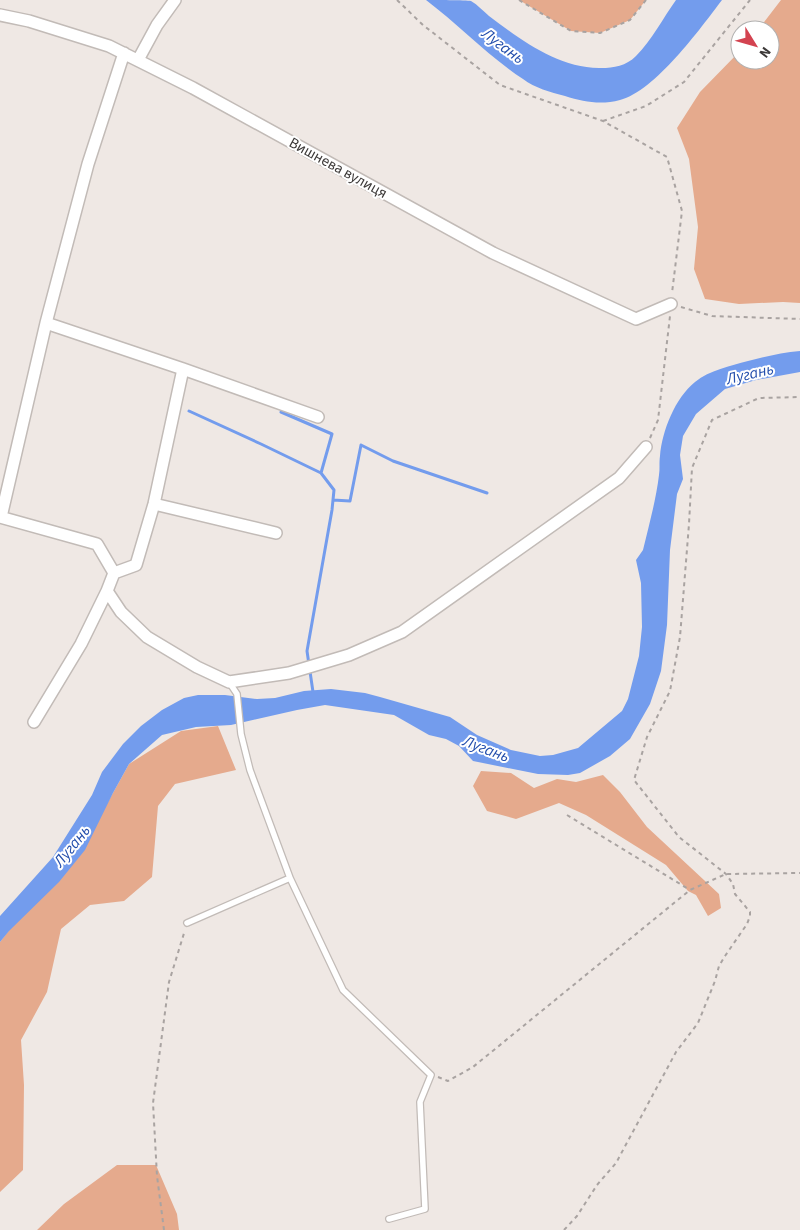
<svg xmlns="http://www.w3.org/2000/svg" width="800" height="1230" font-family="'Source Sans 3',sans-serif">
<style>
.green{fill:#e5aa8d}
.water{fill:#739ced}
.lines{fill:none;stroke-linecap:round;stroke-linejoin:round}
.stream{stroke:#739ced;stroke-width:3}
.lane-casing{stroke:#c2bbb7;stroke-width:8}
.street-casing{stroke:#c2bbb7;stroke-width:14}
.path{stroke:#a9a3a1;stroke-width:2;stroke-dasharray:4 4;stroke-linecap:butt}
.lane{stroke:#fff;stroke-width:5.5}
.street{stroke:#fff;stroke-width:11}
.labels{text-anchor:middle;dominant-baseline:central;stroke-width:4;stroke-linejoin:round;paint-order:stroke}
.street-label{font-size:15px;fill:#3c3938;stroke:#fff}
.water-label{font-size:16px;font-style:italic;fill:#234eac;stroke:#fff}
</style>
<rect width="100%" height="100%" fill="#efe8e4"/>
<path class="green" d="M519,0h127l-16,20 -30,13 -29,-2z
M781,0h19v303l-17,-1 -44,2 -34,-5 -11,-30 4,-42 -9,-68 -12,-31 23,-36 40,-41v9h30v-30h-12z
M218,726l18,44 -61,14 -17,22 -6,71 -28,24 -34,4 -29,24 -14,63 -26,48 3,45 -1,85 -23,22v-250l108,-140 21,-38 52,-33z
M481,771l30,2 23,15 23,-9 19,3 27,-7 17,17 27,35 72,67 2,14 -13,8 -12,-21 -8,-4 -22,-26 -80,-50 -27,-12 -43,16 -29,-8 -14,-25z
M117,1165h39l21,49 2,16h-142l27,-26z"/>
<path class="water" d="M426,0c8,0 40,0 45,1 7,4 12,10 18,15 32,24 70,53 112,52 13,0 25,-2 35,-12 16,-16 27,-38 40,-56h46c-22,29 -67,91 -102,100 -19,5 -36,2 -55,-4 -15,-4 -30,-8 -42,-17 -35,-23 -64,-54 -97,-79z
M800,351v21l-44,8 -31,9 -29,25 -13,22 -3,19 3,24 -6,15 -7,56 -3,75 -6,46 -11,33 -20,35 -20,17 -30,17 -12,2 -30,-1 -65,-13 -14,-15 -13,-7 -17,-4 -35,-20 -69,-10 -28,5 -66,15 -35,2 -34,8 -33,29 -16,29 -28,57 -26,32 -50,49 -9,11v-26l53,-59 39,-62 10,-23 21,-28 18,-18 21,-16 22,-12 14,-3h27l32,4 18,-1 29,-7 27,-2 34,4 15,4 70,20 27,18 34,15 29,6 13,-1 25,-7 44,-37 6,-12 11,-43 3,-29 -1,-44 -5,-23 7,-10c6,-25 13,-50 16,-75 1,-6 0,-12 1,-19 2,-25 15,-58 35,-74 15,-12 35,-16 53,-21 17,-4 34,-9 52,-10z"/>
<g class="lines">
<path class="stream" d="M189,411l72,33 60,29 13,17 -2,20 -25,141 6,41
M281,412l51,22 -11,39
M333,500l17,1 11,-56 32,16 94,32"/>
<g class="lane-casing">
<path id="lane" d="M290,878l53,112 88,85 -11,27 5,107 -36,10
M187,923l103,-45 -40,-108 -9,-36 -4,-40 -8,-12"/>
</g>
<g class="street-casing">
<path id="street" d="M0,15l29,6 80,25 84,42 300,165 143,66 35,-15
M138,60l19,-35 18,-25
M46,323l137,46 135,48
M154,504l122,29
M0,517l97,27 17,29 -7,18 14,21 26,25 50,30 32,15 60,-9 60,-18 53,-23 217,-154 27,-31
M1,517l45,-194 42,-159 36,-111
M114,573l22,-8 18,-61 29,-135
M34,722l47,-78 26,-53"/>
</g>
<path class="path" d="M397,0l26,25 77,60 103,36 64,36 15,54 -10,82
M519,0l52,31 29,2 30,-13 16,-20
M603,121l43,-15 38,-24 66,-82
M681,307l31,9 88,3
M650,438l8,-18 12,-104
M567,815l123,75
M438,1077l10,4 25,-14 217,-177 36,-16 74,-1
M164,1230l-7,-54 -4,-73 16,-121 16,-52
M564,1230l13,-14 20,-31 19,-22 60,-111 22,-29 17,-42 4,-15 6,-10 22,-32 3,-8v-4l-15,-18 -2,-10 -7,-10 -47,-37 -45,-57 13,-43 23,-46 10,-54 9,-113 3,-56 20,-48 47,-22 41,-1"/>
<use href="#lane" class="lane"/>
<use href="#street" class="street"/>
</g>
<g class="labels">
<g class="street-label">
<text transform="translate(338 168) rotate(29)">Вишнева вулиця</text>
</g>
<g class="water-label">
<text transform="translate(503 46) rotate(37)">Лугань</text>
<text transform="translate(750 374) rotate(-13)">Лугань</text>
<text transform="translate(486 749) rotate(21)">Лугань</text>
<text transform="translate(72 846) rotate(-51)">Лугань</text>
</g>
</g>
<g transform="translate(755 45) rotate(127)"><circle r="24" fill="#ffffff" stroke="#b1b0af"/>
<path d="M0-4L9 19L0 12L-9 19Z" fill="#d34350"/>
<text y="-8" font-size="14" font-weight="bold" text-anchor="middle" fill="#3c3938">N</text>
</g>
</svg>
